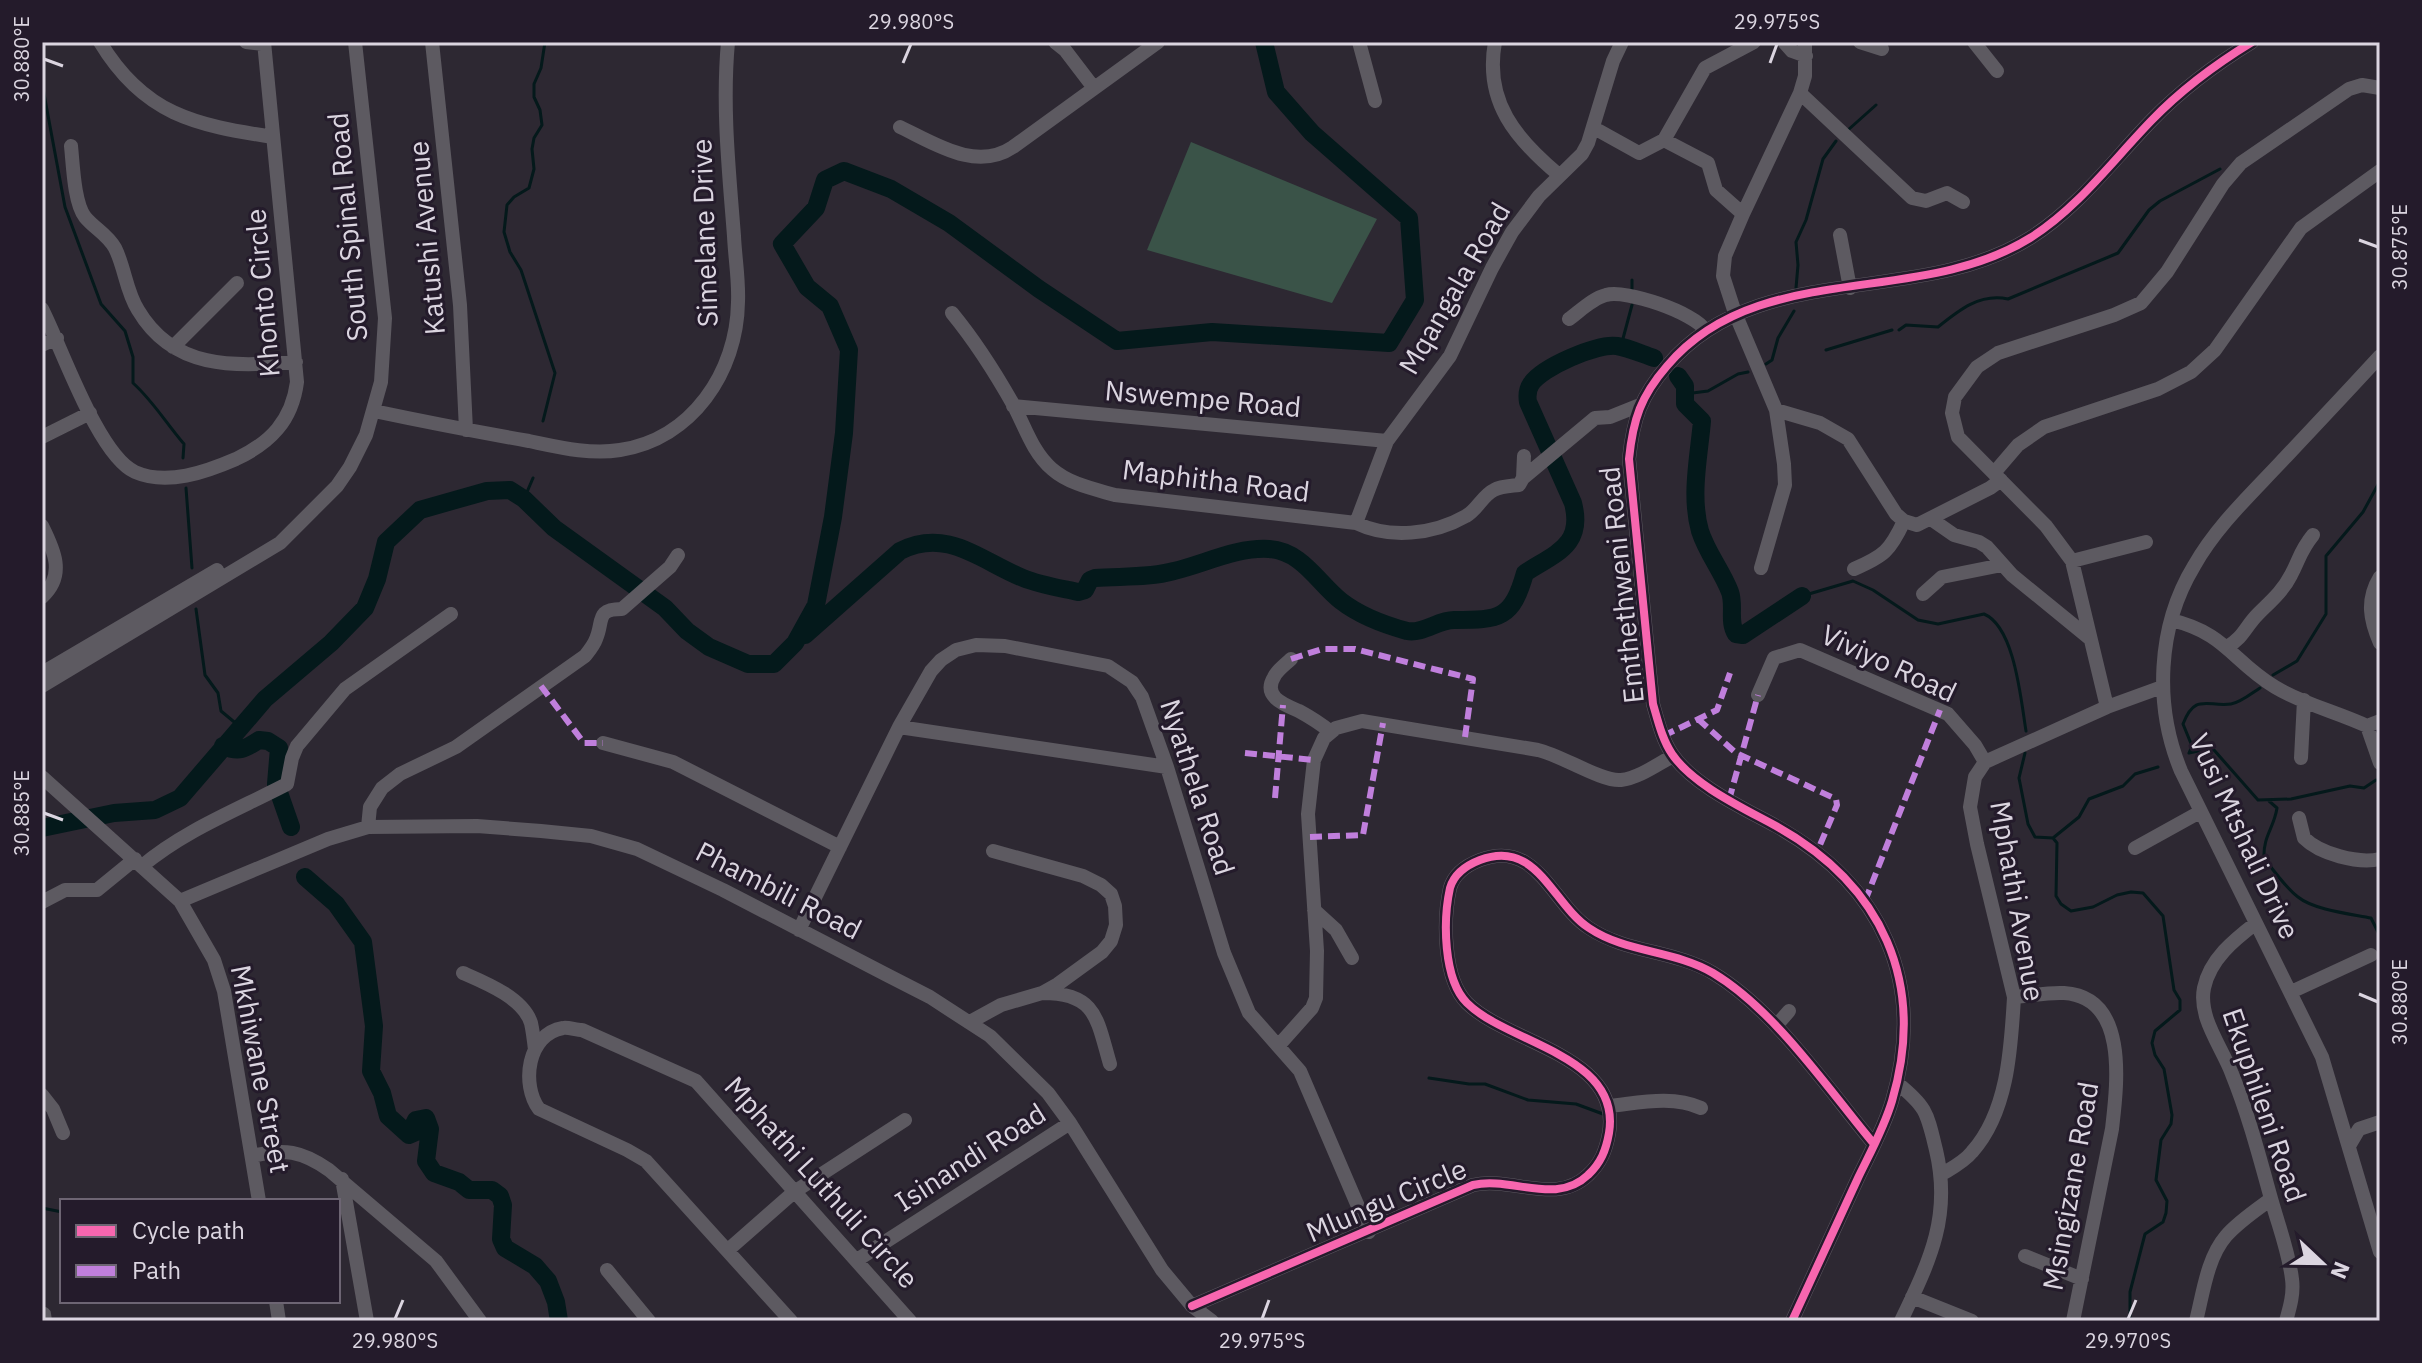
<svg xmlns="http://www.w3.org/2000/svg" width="2422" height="1363" font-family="'IBM Plex Sans',sans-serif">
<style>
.green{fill:#3a5348}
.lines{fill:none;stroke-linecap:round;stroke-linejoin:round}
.stream{stroke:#04191b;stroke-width:3}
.river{stroke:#04191b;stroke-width:18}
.minor{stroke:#5d5a61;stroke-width:14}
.quiet{stroke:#c07fdc;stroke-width:6;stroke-dasharray:12 6;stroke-linecap:butt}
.cycleway-casing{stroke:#241b2b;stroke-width:13}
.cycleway{stroke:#f766af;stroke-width:8}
.ticks{fill:none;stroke:#dbd5e0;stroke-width:3}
.labels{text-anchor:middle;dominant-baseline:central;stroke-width:6;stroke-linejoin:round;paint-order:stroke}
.street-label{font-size:28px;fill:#dbd5e0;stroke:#241b2b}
.neatline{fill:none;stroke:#dbd5e0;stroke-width:3}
.ticks-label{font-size:20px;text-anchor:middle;fill:#dbd5e0}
</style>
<rect width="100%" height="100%" fill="#2d2832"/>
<path class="green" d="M1191,142l186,77 -45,84 -185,-53z"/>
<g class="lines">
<path class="stream" d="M42,83l23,124 36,97 24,27 8,26v26c20,18 33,40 51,61l-1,14
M1848,130l28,-25
M1796,288l2,-23 -2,-23 10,-22 17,-61 13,-18
M1632,292v-12
M1899,330l7,-5 32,2c21,-17 42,-34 70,-28l110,-46 31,-43 11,-9 60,-32
M1621,346l11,-41
M1826,350l66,-20
M1766,364l6,-4 6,-22 16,-27
M1685,394l23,-3 30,-17 10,-2
M543,421l12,-48 -34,-103 -11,-18 -6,-20 3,-27 7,-8 15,-9 5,-19 -2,-20 2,-11 8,-13 -2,-15 -6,-13v-13l7,-16 4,-26
M186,488l6,80
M524,499l9,-21
M1802,596l51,-15 20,9 45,30 20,4 46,-10c31,13 37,87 42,117
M196,609l9,66 13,18 3,18 18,15
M2273,675l24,-14 29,-47v-58l37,-44 17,-31
M2260,688c-8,5 -20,15 -29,16 -24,3 -36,-11 -48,20l9,22 -3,7 18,-4 7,1 44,50 33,-1 59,-13 14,2 12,-8
M2025,753l-6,25 9,46 7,13 18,1 4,5 -1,53 5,8 10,7 22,-4 24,-12 14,-3 12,1 20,23 11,74 6,10v10l-25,21 -3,12 3,12 9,14 8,46 -1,9 -10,16 -5,40 11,21 -1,12 -3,9 -18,12 -15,58v29
M2269,801l8,7c-3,20 -14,28 -13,50 10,13 21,29 34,39 16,13 53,17 73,21l9,18
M2053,838l26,-21 10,-18 34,-13 12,-12 23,-7
M1429,1078l40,6h16l43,16 48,4 27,10
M42,1208l20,4"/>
<path class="river" d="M1678,376l7,10v18l17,17c-3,35 -12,75 -2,110 7,22 22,40 30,61 5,14 -2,30 6,42l7,1 59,-39
M805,635l95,-84c47,-24 81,10 123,27 17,7 37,10 55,14l7,-2 5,-10 5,-2c26,-2 54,0 79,-7 30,-7 63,-24 95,-22 33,2 49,34 72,52 18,14 44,24 66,30 16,3 31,-11 47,-11 46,0 58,-1 71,-47 31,-20 59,-28 48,-70l-45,-101c-1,-6 -1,-12 3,-18 11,-17 67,-41 86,-38 12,2 25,8 37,12
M223,746c16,7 22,3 36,-6l9,1 11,7 -3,36 15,43
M42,828l72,-15 41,-3 25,-12 85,-99 66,-56 34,-35 12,-29 9,-37 34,-32 67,-19 23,-1 14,9 30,29 111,80 22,23 22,16 39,17h26l21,-21 21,-38 17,-88 11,-84 5,-83 -19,-44 -23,-19 -25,-43 34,-36 9,-28 19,-9 47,18 58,34 90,66 78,52 95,-9 177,11 26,-43 -6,-82 -97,-85 -36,-41 -12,-50
M305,877l31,27 27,38 11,84 -3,45 11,22 6,23 21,19 7,-3 -2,-8 2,-4 10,-2 4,11 -4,32 8,12 25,9 10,8h23l8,6 3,9 -2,34 4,9 30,18 13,15 8,21 3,19"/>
<path class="minor" d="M100,42c44,73 95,83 173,95
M246,42l18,2
M432,42l28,263 6,125
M1055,42l10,8 29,38
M1359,42l16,59
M1495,42c-11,60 21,97 64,133
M1784,42l8,9 14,5
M1860,42l22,7
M1974,42l23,29
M1800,93l112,105 14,3 21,-8 16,9
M900,127c34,16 76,45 113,20l145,-105
M1594,128l45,25 25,-13 41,-72 49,-26
M1664,140l44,23 8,27 27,24
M71,146c2,18 3,57 14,71 10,12 22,17 30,31 10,20 11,43 23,62 36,61 97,56 158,52
M1840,235l10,53
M42,309c20,39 56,146 93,163 32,14 71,0 101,-13 34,-16 56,-38 61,-77l-33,-340
M952,313c23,28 44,61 62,93 11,21 19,47 38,63 17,15 42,20 63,26l241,28c33,16 77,12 110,-7 11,-6 17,-21 28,-26 7,-4 17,-4 25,-5l4,-7 1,-22
M1569,319c11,-8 24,-21 37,-24 20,-6 89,18 99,35
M42,345l15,-7
M173,347l64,-64
M2380,356c-33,36 -67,72 -100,107 -31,33 -64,64 -86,103 -37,61 -40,140 -13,205l141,286 58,195
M1013,406l374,35
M1776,410l44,13 28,16 48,75 8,7 13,4 73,-37 11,-8
M374,411c52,11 104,21 155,30 29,6 61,14 91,9 72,-11 117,-78 118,-148 1,-22 -3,-44 -4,-66 -5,-65 -12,-129 -6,-194
M42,437l48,-24
M1994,473l24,-28 26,-18 114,-38 33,-17 24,-22 86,-122 79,-57
M1523,478l72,-60 15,-1 30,-12
M1931,519l23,16 25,7 8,5 25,28 76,62
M1356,523l31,-82 63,-85 42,-88 20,-36 27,-36 43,-42 6,-11 25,-82 9,-19
M42,526c12,24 24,49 0,71
M2072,561l74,-19
M1761,568l24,-83 -1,-21 -8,-54 -41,-97 -12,-37 2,-20 18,-42 57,-121 5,-17v-34
M1854,569c30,-13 36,-18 50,-48
M2380,577c-14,23 -10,43 0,66
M1923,594l19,-17 60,-12
M2171,620c55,13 61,41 104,67 28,17 62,25 92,39l13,-5
M2227,647c17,-10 18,-20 31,-33 12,-12 25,-23 33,-39 9,-17 9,-24 22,-40
M1291,659c-5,5 -14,11 -17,18 -12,20 11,28 25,34 11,6 22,13 32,21
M42,673l175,-103
M42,686l238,-143 57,-57 13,-19 16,-32 15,-53 4,-64 -30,-276
M1758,695l16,-37 26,-8 148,64 27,31 10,17
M2107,707l-35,-146 -26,-35 -88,-89 -6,-24 3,-16 22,-30 21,-14 116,-38 27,-12 26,-31 56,-88 18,-21 108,-74 13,-4 18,3
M2367,726l13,37
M899,727l268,40
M603,743l70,19 167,85
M2301,758l3,-58
M42,777l138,124 34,59 10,31 35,210
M2299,818l5,20c16,16 54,26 76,21
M368,827l2,-20 12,-19 18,-14 56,-27 129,-91c4,-5 9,-11 11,-17 8,-18 -1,-30 26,-30l48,-42 8,-12
M2135,848l65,-36
M142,866c43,-36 95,-56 145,-82l5,-26 5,-12 48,-57 106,-75
M180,901l148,-62 40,-12 109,-1 64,5 50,5 46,13 86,41 164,85 43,22 60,39 58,57 22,30 92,147 30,36 20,15
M42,902l23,-12h32l38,-31
M1314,910l22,20 16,28
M2256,923c-22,17 -46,36 -52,65 -6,30 18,59 28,86 17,42 28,85 40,128 7,25 17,51 20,77 2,14 -2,28 -6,42
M799,930l100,-203 32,-56 10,-11 15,-10 20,-5 29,1 103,20 24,16 10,15 25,70 57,186 25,60 51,58 69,161
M463,973c23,10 60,25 68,50 2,9 3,18 4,27
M2291,992l80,-37
M1043,993c54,0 54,27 67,71
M2014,997c16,-1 34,-5 50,-4 65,4 53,92 48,136l-39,192
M970,1022l31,-17 41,-12 16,-9 44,-32 9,-11 5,-16 -1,-19 -4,-12 -10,-9 -18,-9 -90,-25
M1776,1026l13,-15
M1279,1045l33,-37 4,-10 1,-47 -9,-137 6,-54 10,-22 12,-10 26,-7 176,29c23,5 64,32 83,30 18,-2 37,-16 52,-24
M1897,1083c30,24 30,30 39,67 16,67 -7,112 -35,171
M42,1095l11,14 10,24
M1609,1106c30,-3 63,-11 92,2
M2349,1146l10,-17 21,-7
M252,1156c32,-8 50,-5 77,14l107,91 44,60
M1942,1174c10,-6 22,-12 30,-22 36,-40 39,-104 42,-155l-37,-153 -7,-37 5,-30 10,-15 122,-55 55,-20
M342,1179l25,142
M728,1250l66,-58 111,-72
M2025,1256l57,23
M857,1260l213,-137
M607,1270l42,51
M1912,1297l60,24
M276,1301l3,20
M1192,1306l281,-121c38,-9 83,21 115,-10 13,-12 18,-25 21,-42 13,-78 -101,-89 -142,-130 -24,-24 -24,-83 -17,-115 4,-14 17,-23 30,-28 57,-22 72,44 109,68 37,25 85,22 124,45 62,37 115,116 161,171
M44,1314l1,7
M791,1321l-145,-160 -19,-11 -88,-41c-18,-24 -12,-75 24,-81 5,-1 13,2 19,2l114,51 214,240
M1792,1321c22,-48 44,-95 66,-143 12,-25 26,-50 34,-77 35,-119 -10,-216 -116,-275 -33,-18 -83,-41 -104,-72 -10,-15 -14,-33 -19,-50l-24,-245c4,-40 12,-63 38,-93 91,-108 251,-58 363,-128 48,-30 83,-78 122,-118 29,-30 64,-56 100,-78
M2196,1321c7,-27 11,-63 30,-85 12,-14 30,-26 45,-37"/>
<path class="quiet" d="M1291,659l31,-10h33l118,30 -8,58
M541,686l43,57h19
M1698,719l38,34 100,46 1,6 -20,47
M1663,736l54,-26 13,-37
M1245,753l69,7
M1275,798l8,-93
M1729,800l29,-105
M1310,837l53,-2 20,-112
M1865,901l75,-191"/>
<g class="cycleway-casing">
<path id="cycleway" d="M1192,1306l281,-121c38,-9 83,21 115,-10 13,-12 18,-25 21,-42 13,-78 -101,-89 -142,-130 -24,-24 -24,-83 -17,-115 4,-14 17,-23 30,-28 57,-22 72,44 109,68 37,25 85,22 124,45 62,37 115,116 161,171
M1792,1321c22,-48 44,-95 66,-143 12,-25 26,-50 34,-77 35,-119 -10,-216 -116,-275 -33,-18 -83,-41 -104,-72 -10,-15 -14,-33 -19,-50l-24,-245c4,-40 12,-63 38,-93 91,-108 251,-58 363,-128 48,-30 83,-78 122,-118 29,-30 64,-56 100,-78"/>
</g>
<use href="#cycleway" class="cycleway"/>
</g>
<path class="ticks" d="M44,59l19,7M903,63l8,-19M1770,63l7,-19M2359,240l19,7M44,813l19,7M2359,994l19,8M395,1319l8,-19M1262,1319l7,-19M2128,1319l8,-19"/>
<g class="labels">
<g class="street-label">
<text transform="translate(347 227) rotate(-95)">South Spinal Road</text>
<text transform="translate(704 233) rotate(-92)">Simelane Drive</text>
<text transform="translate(426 238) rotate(-95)">Katushi Avenue</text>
<text transform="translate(1454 288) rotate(-60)">Mqangala Road</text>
<text transform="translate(262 293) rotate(-95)">Khonto Circle</text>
<text transform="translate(1203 398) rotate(5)">Nswempe Road</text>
<text transform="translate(1216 480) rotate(7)">Maphitha Road</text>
<text transform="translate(1621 585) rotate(-96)">Emthethweni Road</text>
<text transform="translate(1889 663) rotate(25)">Viviyo Road</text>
<text transform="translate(1198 787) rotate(72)">Nyathela Road</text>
<text transform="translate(2245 836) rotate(65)">Vusi Mtshali Drive</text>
<text transform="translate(779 890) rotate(27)">Phambili Road</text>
<text transform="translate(2018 901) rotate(80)">Mphathi Avenue</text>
<text transform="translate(261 1069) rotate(79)">Mkhiwane Street</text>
<text transform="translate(2265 1105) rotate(71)">Ekuphileni Road</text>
<text transform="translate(970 1157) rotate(-33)">Isinandi Road</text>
<text transform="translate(822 1182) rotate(48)">Mphathi Luthuli Circle</text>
<text transform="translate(2070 1186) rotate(-80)">Msingizane Road</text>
<text transform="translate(1386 1200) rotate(-23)">Mlungu Circle</text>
</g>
</g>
<rect width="2422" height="1363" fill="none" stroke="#241b2b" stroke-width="88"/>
<rect x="60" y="1199" width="280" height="104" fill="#241b2b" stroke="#6d6573" stroke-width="2"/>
<rect x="76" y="1225" width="40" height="12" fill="#f766af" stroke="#6d6573" stroke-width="2"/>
<text x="132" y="1239" font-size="24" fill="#dbd5e0">Cycle path</text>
<rect x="76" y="1265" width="40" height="12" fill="#c07fdc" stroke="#6d6573" stroke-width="2"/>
<text x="132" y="1279" font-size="24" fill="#dbd5e0">Path</text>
<g transform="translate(2322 1263) rotate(112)" stroke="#241b2b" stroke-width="6" paint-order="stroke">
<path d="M0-6L14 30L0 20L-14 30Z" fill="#dbd5e0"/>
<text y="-12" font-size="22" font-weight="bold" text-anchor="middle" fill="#dbd5e0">N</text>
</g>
<rect x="44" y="44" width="2334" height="1275" class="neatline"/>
<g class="ticks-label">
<text x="911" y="29">29.980°S</text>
<text x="1777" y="29">29.975°S</text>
<text transform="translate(22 59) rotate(-90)" y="7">30.880°E</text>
<text transform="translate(2400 247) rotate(-90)" y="7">30.875°E</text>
<text transform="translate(22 813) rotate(-90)" y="7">30.885°E</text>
<text transform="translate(2400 1002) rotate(-90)" y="7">30.880°E</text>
<text x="395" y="1348">29.980°S</text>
<text x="1262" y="1348">29.975°S</text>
<text x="2128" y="1348">29.970°S</text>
</g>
</svg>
